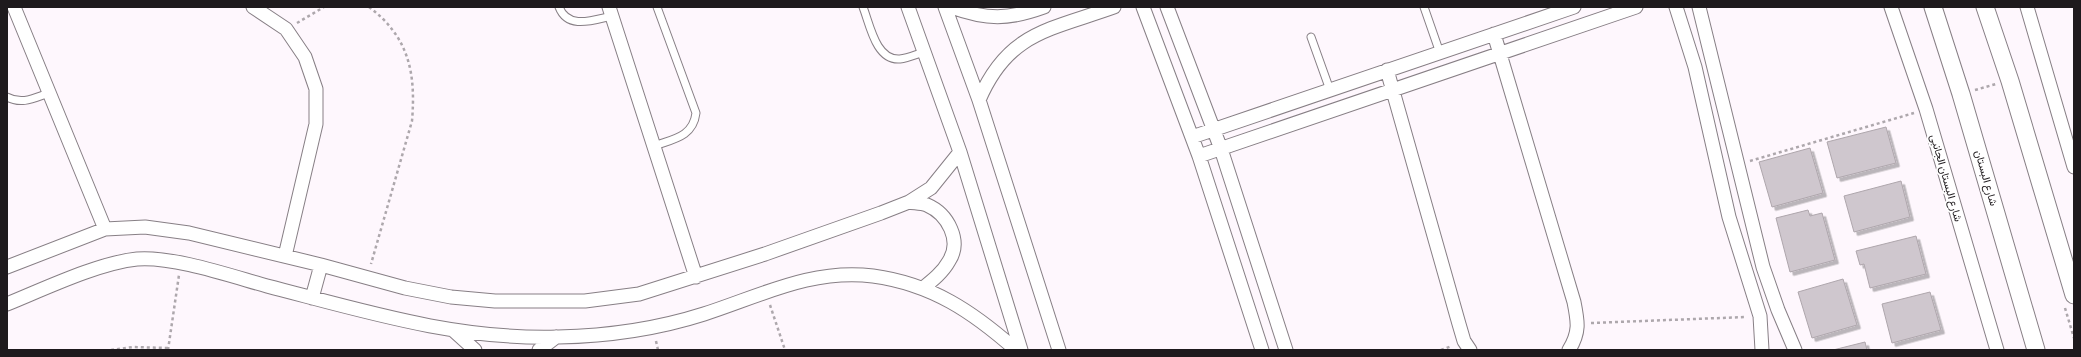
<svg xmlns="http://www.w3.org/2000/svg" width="2081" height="357" font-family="'Alegreya Sans',Vazirmatn,sans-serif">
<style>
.building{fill:#cfc7ce;stroke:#aea6ac;filter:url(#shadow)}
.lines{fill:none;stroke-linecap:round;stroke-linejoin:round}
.service-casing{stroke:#877f85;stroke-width:9}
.minor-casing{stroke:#877f85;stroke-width:15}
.tertiary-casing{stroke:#877f85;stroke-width:19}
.path{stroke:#ada7ac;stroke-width:2.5;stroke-dasharray:3 3;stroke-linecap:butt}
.service{stroke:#fff;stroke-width:7}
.minor{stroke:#fff;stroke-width:13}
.tertiary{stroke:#fff;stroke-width:17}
.labels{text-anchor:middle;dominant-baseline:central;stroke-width:3.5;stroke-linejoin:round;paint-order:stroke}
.street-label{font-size:11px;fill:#1e1a1d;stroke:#fff}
</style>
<defs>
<filter id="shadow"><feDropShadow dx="3.5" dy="3.5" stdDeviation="0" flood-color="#0004"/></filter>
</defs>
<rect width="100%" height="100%" fill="#fef7fd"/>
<path class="building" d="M1886,127l10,36 -59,15 -10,-36z
M1810,148l13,45 -51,14 -13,-45z
M1901,181l9,36 -56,15 -10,-36z
M1808,210l2,6 12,-3 13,47 -45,12 -14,-54z
M1916,236l10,38 -56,14 -6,-24 -4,1 -4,-14z
M1843,279l14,46 -45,13 -14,-46z
M1930,292l11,38 -49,13 -10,-39z
M1865,342l2,8h-34z"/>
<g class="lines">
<g class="service-casing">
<path id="service" d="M559,7c9,23 34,13 53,9
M863,7c7,18 13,54 37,52 8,-1 17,-5 24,-7
M1424,7l16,46
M1311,37l19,53
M7,97c15,8 27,1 42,-4
M654,146c19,-7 39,-9 42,-33l-39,-106"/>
</g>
<g class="minor-casing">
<path id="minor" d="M14,7l91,222
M253,7l33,22 19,28 11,32v35l-31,132
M609,7l87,270
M908,7l52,145 61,198
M945,7l34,93 80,250
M951,7c36,13 57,13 93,0
M1143,7l56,149 63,194
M1167,7l54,142 65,201
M1676,7l19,60 34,150 31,99 2,34
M1699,7l64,260 15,43 17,40
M1891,7l35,102 71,241
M2027,7l47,160
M1494,34l80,268c4,20 6,30 -5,48
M1387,70l72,254 5,17 6,9
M979,100c29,-68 71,-70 135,-93
M1192,137l382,-130
M1199,156l437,-149
M909,202c6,1 13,1 18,3 21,9 35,36 22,56 -6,11 -16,19 -26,27
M7,267l98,-38 40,-2 44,6 132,32 84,23 46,9 44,4h90l54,-7 126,-40 116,-41 28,-11 22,-14 29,-36
M312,298l9,-33
M7,304c37,-15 91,-41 130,-45 36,-3 94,17 130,27 97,25 189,54 291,51 49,-1 99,-8 146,-23 56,-18 109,-46 169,-38 59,8 100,36 143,74
M454,331l21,19
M539,350l17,-13"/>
</g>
<g class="tertiary-casing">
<path id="tertiary" d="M1933,7l28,87 75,256
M1985,7l25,74 64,214"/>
</g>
<path class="path" d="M369,7c40,30 47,66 43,114l-41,143
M297,23l27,-16
M1975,90l21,-6
M1750,161l164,-48
M770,305l15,45
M2065,308l9,30
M1591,323l155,-6
M656,341l2,9
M111,350l22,-3 35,1
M168,350l11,-75
M1441,350l11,-4"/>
<use href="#service" class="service"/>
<use href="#minor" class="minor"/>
<use href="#tertiary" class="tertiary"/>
</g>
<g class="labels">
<g class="street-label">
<text transform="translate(1946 178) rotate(74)">شارع البستان الجانبى</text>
<text transform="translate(1986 178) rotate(74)">شارع البستان</text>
</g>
</g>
<rect width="2081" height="357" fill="none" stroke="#1e1a1d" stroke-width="16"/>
</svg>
